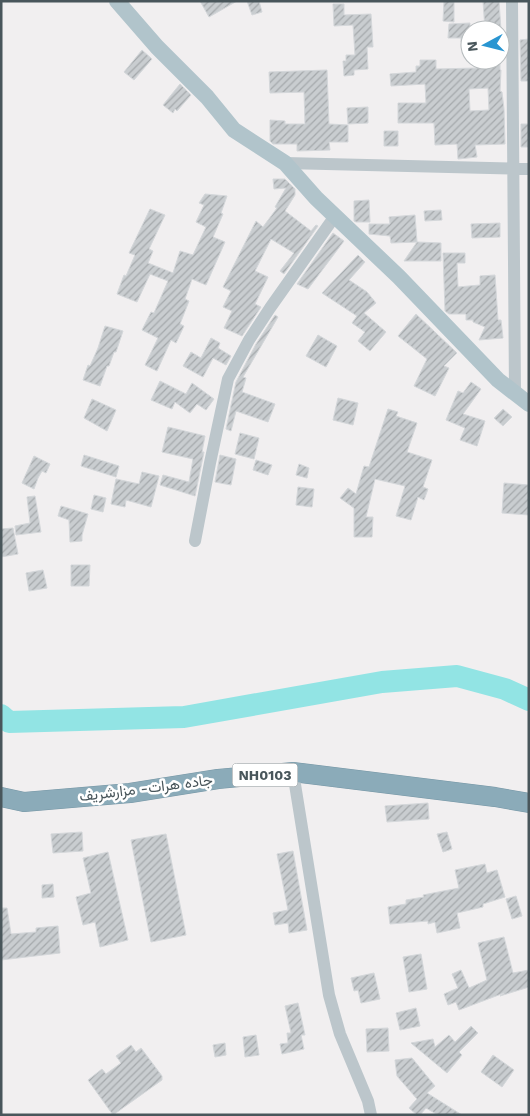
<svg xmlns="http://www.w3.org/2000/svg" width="530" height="1116" font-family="'Work Sans',Vazirmatn,sans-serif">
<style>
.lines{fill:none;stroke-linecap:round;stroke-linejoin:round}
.river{stroke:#92e4e4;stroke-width:22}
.building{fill:url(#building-hatch);stroke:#d4d7da;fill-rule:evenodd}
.highway-casing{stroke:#7696a5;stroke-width:20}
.minor{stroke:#bcc6cb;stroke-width:12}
.major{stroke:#b1c4cb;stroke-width:16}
.highway{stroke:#8babb9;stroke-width:19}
.labels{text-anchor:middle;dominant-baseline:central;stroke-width:5;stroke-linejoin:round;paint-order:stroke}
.shield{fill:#fff;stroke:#80898c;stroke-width:1}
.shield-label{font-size:14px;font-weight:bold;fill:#49565b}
.street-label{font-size:15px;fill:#49565b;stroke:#fff}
</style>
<defs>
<pattern id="building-hatch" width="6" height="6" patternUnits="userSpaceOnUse" patternTransform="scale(1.25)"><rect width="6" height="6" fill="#c9cdd0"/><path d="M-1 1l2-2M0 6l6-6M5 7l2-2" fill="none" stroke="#a5a9ac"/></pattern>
</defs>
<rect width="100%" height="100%" fill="#f1eff0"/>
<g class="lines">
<path class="river" d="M1,715l8,7 175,-5 198,-35 75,-6 48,13 24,11"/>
</g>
<path class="building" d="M200,1h37l-28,16z
M247,1h12l3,11 -10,3z
M444,1h10v21l-11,-1z
M483,1h16l2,29h-16z
M333,4h11v11l27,-1 2,33h-6l1,22 -14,1v5l-10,1 -1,-15h3v-6h9l-2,-30 -19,1z
M470,23v19h-9v-4h-13l1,-14z
M529,39v42h-8l-1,-41z
M142,50l10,9 -18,21 -10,-8z
M420,60h16v9l41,-1v-8h23v10h1l-1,21 2,1 2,17 1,35 -30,1 2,12 -19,2 -1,-15 -22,1 -1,-22h-36v-20h28l-1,-19 -34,2 -1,-12 26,-2v-6h4zM488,88l1,22 -19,1 -1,-22z
M327,70l2,54 19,1v17h-19l1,8 -33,1v-7h-24l-3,-3v-21l15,1v3h20l-1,-32 -34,1 -1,-21z
M180,84l11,11 -14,16 -2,-2 -2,4 -10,-8z
M368,107v16l-20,1 -1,-16z
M521,124h8v23h-8z
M384,131h14v15h-14z
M273,179h12l10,10v6l-10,16 26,20 5,-6 2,1 -34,48 -4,-3 14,-18 -23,-14 -16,32 13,6 -13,27 6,3 -19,29 -18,-8 8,-17 -9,-4 8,-16 -8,-4 33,-66 7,6 14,-19 -2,-1 11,-19 -12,1z
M205,194l22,2 -6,17 2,1 -10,23 12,5 -19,43 -14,-6 -7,20 4,2 -9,23 4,2 -8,17 -5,-3 -14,31 -12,-6 13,-27 -16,-8 9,-18 3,1 14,-32 -18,-7 -13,28 -20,-8 7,-19 2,1 9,-21 -6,-2 21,-44 15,6 -16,34 4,2 -5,12 25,10 7,-22 13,4 13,-28 -10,-5 8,-17 -5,-2z
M369,200l1,22h-14l-2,-1v-20z
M441,210l1,10 -17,1 -1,-10z
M415,215l2,27 -26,1 -1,-7 -21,-2v-10h21l-1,-7z
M500,223v14l-28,1 -1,-14z
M333,233l11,8 -36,48 -11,-5z
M417,242l24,1v18h-37z
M443,253h22v10h-8l1,24 22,-2v-9l15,-1 3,45h3l2,18 -24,2 6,-13 -12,-5v-2h-7v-6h-17l-4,-3z
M358,255l7,7 -16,18 18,12 9,11 -12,10 22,19 -16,19 -12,-10 7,-9 -13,-9 5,-7 -35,-23z
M416,314l41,39 -13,13 5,2 -14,28 -21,-10 13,-27 -29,-23z
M275,315l3,2 -35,60 3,1 -4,14 33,12 -7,18 -32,-11 -5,20 -5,-2 10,-47 20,-38z
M105,326l18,5 -7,21h-2l-5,14h-2l-7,20 -17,-6 5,-15 2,1 8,-18z
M318,335l19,11 -11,21 -20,-11z
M211,338l9,5 -2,5 13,8 -5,9 -13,-7 -10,19 -20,-11 8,-14 10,6z
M160,381l26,13 6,-11 22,16 -8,11 -9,-6 -7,9 -15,-11 -3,7 -21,-9z
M471,382l10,7 -18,25 22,7 -8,25 -17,-6 5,-12 -19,-8 12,-29 5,2z
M338,398l20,5 -5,22 -20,-5z
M92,399l24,11 -9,21 -23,-13z
M388,409l10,3 -2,4 21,7 -10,29 25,8 -9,27 5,2 -4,11 -6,-3 -7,23 -15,-4 9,-30 -30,-7 -9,38h7l-1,20h-18v-29l-14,-10 8,-10 8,6 8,-28 5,1z
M503,409l9,8 -9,9 -9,-8z
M168,427l37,9 -3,16h2l-9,44 -35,-11 3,-10 26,7 4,-23 -31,-7z
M240,433l19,5 -5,21 -19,-5z
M84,455l35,11 -3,11 -35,-11z
M220,455l16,4 -5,26 -16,-3z
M34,456l16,8 -4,9 -4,-2 -4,7 -4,11 -12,-6z
M256,460l16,5 -4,10 -15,-5z
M299,464l10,4 -2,10 -11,-3z
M142,472l17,4 -8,31 -25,-7 -1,7 -14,-3 5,-25 23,5z
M504,483l25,2v30l-27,-2z
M298,487l16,2 -2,18 -16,-2z
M94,495l12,3 -3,14 -12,-3z
M35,496l6,36 -25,3 -1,-9 15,-3 -3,-26z
M61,506l27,8 -6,21v6l-12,1 -1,-22 -11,-4z
M13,528l5,26 -17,3v-28z
M71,565h19l-1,21h-18z
M43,570l4,18 -18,3 -3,-18z
M428,803l1,16 -42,3 -2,-16z
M82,832l1,19 -30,2 -2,-19z
M447,832l5,17 -9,3 -6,-18z
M166,834l20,101 -35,7 -20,-102z
M293,851l14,79 -18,3 -1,-10 -13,2 -2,-12 15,-3 -11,-56z
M108,852l20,88 -28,7 -5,-25 -12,3 -7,-28 15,-4 -8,-35z
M485,864l2,9 10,-3 8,27 -22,7v3l-26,6 3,15 -23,5 -2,-11 -7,2v-3l-38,3 -2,-17 18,-3v-4l18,-3 -1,-2 36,-7 -4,-18z
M53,884l1,13 -12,1v-13z
M516,896l6,20 -10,3 -6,-20z
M1,908h6l4,26 25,-2v-4l22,-2 2,27 -59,7z
M504,937l9,36 16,-3v17l-29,9 4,-3 -45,17 -3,-8 -8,3 -4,-11 14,-6 -6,-14 9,-4 8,18 18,-8 -9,-37z
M421,954l6,35 -18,3 -6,-35z
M374,973l6,26 -19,4 -3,-13 -4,1 -3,-13z
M298,1003l7,32h-4l3,14 -22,5 -2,-10 8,-1 -1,-10h4l-6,-27z
M416,1008l4,18 -20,4 -4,-17z
M471,1026l7,7 -19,19 3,3 -15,18 -36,-30 22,-4 2,8 14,-12 6,7z
M388,1028l1,23 -22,1 -1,-23z
M256,1035l3,20 -14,2 -2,-20z
M225,1043l1,12 -11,2 -2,-12z
M131,1045l5,7 5,-4 21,28v4l-49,35 -25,-35 14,-11 4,5 15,-11 -5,-7z
M493,1055l21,15 -12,17 -21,-15z
M412,1058l23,28 -8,7 35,22h-24l-12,-7 -6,7h-3l-8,-7 8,-9 -20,-23 -2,-16z"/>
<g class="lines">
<g class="highway-casing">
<path id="highway" d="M1,797l23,5 106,-9 88,-14 75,-7 202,25 34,6"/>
</g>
<path class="minor" d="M512,1l3,392
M285,163l244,6
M195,541l15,-78 18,-84 21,-39 21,-32 65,-92
M293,772l36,223 11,39 28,67 3,14"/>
<path class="major" d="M117,1l40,46 50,50 27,33 51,33 31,35 83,79 99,103 31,24"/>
<use href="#highway" class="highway"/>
</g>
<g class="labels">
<rect class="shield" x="232.5" y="763.5" width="65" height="23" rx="4"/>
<g class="shield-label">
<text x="265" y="775">NH0103</text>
</g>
<g class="street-label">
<text transform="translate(146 788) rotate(-7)">جاده هرات- مزارشریف</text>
</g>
</g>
<rect width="530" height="1116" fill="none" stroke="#49565b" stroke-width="5"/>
<g transform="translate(485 45) rotate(263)"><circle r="24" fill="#ffffff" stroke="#b6bbbd"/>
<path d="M0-4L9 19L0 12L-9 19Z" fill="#2995d1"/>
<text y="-8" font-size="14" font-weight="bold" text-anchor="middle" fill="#49565b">N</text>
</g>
</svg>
